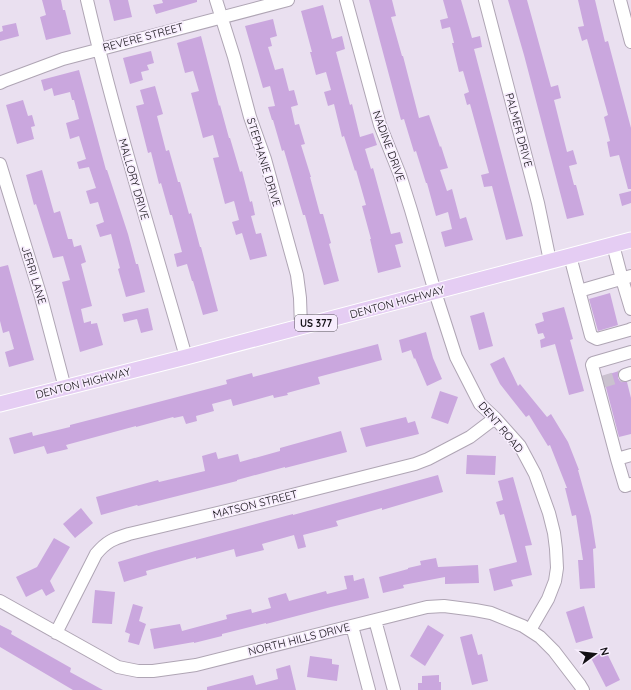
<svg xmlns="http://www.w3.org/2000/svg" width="631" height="690" font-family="Quicksand,sans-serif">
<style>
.building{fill:#caa7de}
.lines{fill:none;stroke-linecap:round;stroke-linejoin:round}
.minor-tunnel{stroke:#cac1cf;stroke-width:12;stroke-dasharray:12 6;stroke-linecap:butt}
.minor-casing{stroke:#afa5b4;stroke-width:14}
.major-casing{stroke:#fff;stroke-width:17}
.minor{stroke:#fff;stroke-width:12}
.major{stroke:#e5cdf3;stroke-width:15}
.labels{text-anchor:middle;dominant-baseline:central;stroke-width:3.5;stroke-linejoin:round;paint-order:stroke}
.shield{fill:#f7edfd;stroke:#57525b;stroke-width:1}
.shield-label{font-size:10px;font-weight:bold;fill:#131015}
.street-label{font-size:11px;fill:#131015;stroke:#f7edfd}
</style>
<rect width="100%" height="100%" fill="#eae0f0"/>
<path class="building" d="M42,0h19l2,10h2l6,24 -25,6 -6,-23 6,-2z
M109,0h19l4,17 -18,4z
M162,0h35v2l-41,12 -3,-9 10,-2z
M369,0h23l4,16 -5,1 11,39h1l16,62 10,-3 11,32 1,-1 7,22 -8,2 7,21 5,-2 8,30 6,-2 7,23 -28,7 -4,-15 11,-3 -4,-17 -12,4 -9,-33h-1l-10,-32 -2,1 -10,-33 -3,1z
M443,0h18l11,38 8,-2 2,11 -8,2 49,187 -17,4 -14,-54 -8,1 -3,-12 8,-2 -19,-69 -3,1 -3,-11 5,-2 -6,-21 -4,1 -7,-29h2l-4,-16 -8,2 -2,-9 8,-2z
M508,0h19l24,87 7,-2 3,13 -7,2 13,52 6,-2 4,14 -8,2 5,19h2l8,30 -17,4 -43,-164z
M578,0h17l10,42 3,-1 23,87v61h-3l-9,-34 -9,2 -3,-15 3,-1 -6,-24 4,-2 -21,-76 -5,2 -4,-14 6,-1z
M323,5l9,34 10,-3 3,13 -9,3 14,53 2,-1 8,33 13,-4 4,12 -12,4 6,20 2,-1 18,66 9,-2 3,11 -8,2 6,22 -23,6 -8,-34h1l-9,-33 4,-1 -10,-35 -1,1 -11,-35 -2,1 -8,-33 -6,2 -4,-14 7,-2 -5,-18 -10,3 -6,-23h2l-11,-41z
M273,19l4,17 -7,2 2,8 -4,1 7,23 8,-2 6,23 5,-1 4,15 -7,2 4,18 4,-1 6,20 -4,1 10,32h-1l10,37h3l8,29 -2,1 10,37 -15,4 -19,-70h-2l-19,-65 -2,1 -9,-31h-1l-4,-13 7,-1 -5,-20 -7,2 -18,-62z
M16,23l3,13 -19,5v-9l3,-1 -1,-5z
M201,36l18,70 1,-1 9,33h1l10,34 2,-1 8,31 2,-1 3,14 -4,1 5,18 5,-1 6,23 -17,4 -8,-27 -6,2 -4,-13 7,-2 -5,-19 -9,3 -12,-46 6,-1 -6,-22 -10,3 -12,-45 8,-2 -6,-20 -8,2 -8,-30z
M151,51l3,12 -7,2 2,5 -8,2 2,8 -13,4 -7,-26z
M79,70l27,100h1l21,64 8,30h2l7,28 -19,5 -8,-28 2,-1 -9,-34 -11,3 -4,-12 8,-3 -6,-20 -8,2 -4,-13 10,-3 -7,-21 -10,2 -2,-7 9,-3 -7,-23 -9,3 -4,-16 13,-4 -5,-19h-2l-2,-8 -16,4 -2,-8 -8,3 -3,-11z
M155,86l8,28 -6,2 9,35 3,-1 9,32h2l9,32 2,-1 9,34h1l17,64 -15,4 -10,-34h-1l-5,-17 -10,3 -3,-13 8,-2 -10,-37h-2l-9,-32 -2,1 -8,-32 -3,1 -12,-47 8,-2 -4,-14z
M23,100l5,16 4,-1 3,11 -4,1 3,12 -17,5 -11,-39z
M42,170l12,43 6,-2 8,28h4l2,8 7,-2 5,17 -5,2 11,42 -11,3 3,14 7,-2v3l6,-1 6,22 -23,7 -18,-70 8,-2 -7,-24 -10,2 -17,-54 -2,1 -8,-30z
M631,191v12l-9,3 -3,-12z
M8,265l26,95 -25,7 -4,-15 9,-3 -5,-18 -6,2 -3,-12v-54z
M610,293l8,32 -20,6 -9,-32z
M564,307l9,32 -3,1 14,51 -15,4 -14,-51 -14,4 -1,-8 5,-2 -2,-5 -5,1 -3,-10 9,-3 -2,-8z
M148,308l5,22 -12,3 -4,-14 -13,3 -2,-8z
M484,312l9,34 -14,4 -9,-34z
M426,332l7,26 9,21 -15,7 -12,-28 -1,1 -3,-9 -9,3 -3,-13z
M378,344l4,16 -64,17 2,7 -33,9 1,2 -14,3 -1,-3 -40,11 -2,-7 -19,5 2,7 -18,5 1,5 -11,3 -3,-8 -9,2 -1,-1 -37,10v-1l-70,19 2,4 -21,5 -3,-8 -30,8 -5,-16 23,-6 1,4 37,-9v-2l31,-8 126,-33 -1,-4 26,-7 1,4z
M504,357l14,29 2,-2 27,33 4,-3 17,28 11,28h-1l13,46 5,32 -3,1 2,39 -15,1 -2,-29h5l-7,-45 -4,1 -7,-28h2l-17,-43 -2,1 -19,-31 -3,2 -26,-33 -10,-20z
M619,371l-1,3v4l2,3 3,1h4l4,16v36l-12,3 -16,-61z
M440,391l18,6 -10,27 -17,-6z
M406,417l2,6 7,-2 4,13 -53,13 -6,-19z
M341,431l6,21 -62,16v-1l-48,13v1l-99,25 -1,-1 -36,10 -5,-18 62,-17 1,2 46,-11 -3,-15 14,-4 2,7 20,-5 2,8 40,-11v-3z
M467,455l29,1 -1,19 -29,-1z
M438,475l5,17 -61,18v-2l-46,13 2,5 -35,9 3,12 -8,2 -4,-14 -32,9 2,6 -28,7 -2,-8 -38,10v-2l-50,14 1,4 -23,7 -6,-20 37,-11 138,-37v1z
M513,477l19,68 -7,1 7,29 -21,5 2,6 -19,5 -5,-22 28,-7 -13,-48 -4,1 -4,-13 7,-2 -5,-19z
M81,508l12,15 -18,15 -12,-14z
M54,538l16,9 -20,34 5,10 -9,5 -4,-7 -16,8 -10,-20 21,-10z
M436,558l2,9 40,-2 1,18 -34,1v-7l-42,8 1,3 -21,5 -4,-16 29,-8v-1l13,-3 -1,-4z
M353,575l1,6 10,-3 5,20 -38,9 -65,17v-1l-44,11v2l-28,7v-1l-40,7 -4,-20 30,-5 2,7 45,-12 -1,-4 25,-6 1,4 19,-5 -3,-10 18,-5 3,8 37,-10 1,3 20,-5 -3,-13z
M95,590l20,2 -3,32 -20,-1z
M133,604l10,3 -4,14 7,3 -7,21 -11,-3 2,-8 -5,-2z
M584,606l9,32 -17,5 -10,-31z
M0,625l12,6 -1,3 60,34 -1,4 33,18h-30l-73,-43z
M428,625l16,10 -19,31 -15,-10z
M472,634l6,21 4,-1 6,27 -16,4 -12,-48z
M605,649l15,31 -14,7 -16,-31z
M310,656l22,3v5l7,1 -2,16 -30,-4z
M290,665l6,25h-89v-3l46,-12 3,10 22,-6 -2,-10z
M439,675v7h2v8h-23v-7h4v-7z"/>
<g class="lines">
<path class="minor-tunnel" d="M602,382l23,-7"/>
<g class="minor-casing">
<path id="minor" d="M87,0c28,120 65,238 99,357
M216,0l18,57 16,60 15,42 32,116 3,23 1,29
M346,0l34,125 20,50 11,35 24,82 21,65 24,47 15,14 25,28 15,28 14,39 5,20 2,16 1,19 -2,13 -7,18 -18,31
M485,0l53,203 12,58
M620,0l11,42
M0,83l4,-2 59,-22 225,-59
M0,164l41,133 24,91
M613,245l9,34 9,30
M570,256l21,80 6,3 32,-9 2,-1
M579,291l52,-15
M625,375l6,-2
M631,455l-14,4 8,27 6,-2
M617,459l-25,-94 1,-2 38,-11
M0,601l118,66 20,4h15l43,-6 231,-58 17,-1 31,4 16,3 32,13 17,11 14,14 26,34 3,5
M375,620l19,70
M352,626l17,64
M56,633l40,-79c11,-13 17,-15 33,-20l135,-32 151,-38 13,-5 42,-22 25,-19"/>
</g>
<g class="major-casing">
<path id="major" d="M0,404l186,-47 445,-117"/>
</g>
<use href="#minor" class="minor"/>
<use href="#major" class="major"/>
</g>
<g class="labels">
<rect class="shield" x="295" y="315" width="42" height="16" rx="3"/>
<g class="shield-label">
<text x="316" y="323">US 377</text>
</g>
<g class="street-label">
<text transform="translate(143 37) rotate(-15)">REVERE STREET</text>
<text transform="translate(519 130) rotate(75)">PALMER DRIVE</text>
<text transform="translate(389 146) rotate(70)">NADINE DRIVE</text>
<text transform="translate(264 162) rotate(73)">STEPHANIE DRIVE</text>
<text transform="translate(134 179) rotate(74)">MALLORY DRIVE</text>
<text transform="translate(34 275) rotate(73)">JERRI LANE</text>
<text transform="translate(397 302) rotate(-15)">DENTON HIGHWAY</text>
<text transform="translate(83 383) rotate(-14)">DENTON HIGHWAY</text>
<text transform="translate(501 427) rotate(50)">DENT ROAD</text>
<text transform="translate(255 504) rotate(-14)">MATSON STREET</text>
<text transform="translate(299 639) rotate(-14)">NORTH HILLS DRIVE</text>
</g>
</g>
<g transform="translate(595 654) rotate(75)" stroke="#f7edfd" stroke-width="3" paint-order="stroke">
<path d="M0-3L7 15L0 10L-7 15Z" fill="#131015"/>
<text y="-6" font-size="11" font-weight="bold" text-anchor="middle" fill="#131015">N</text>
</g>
</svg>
